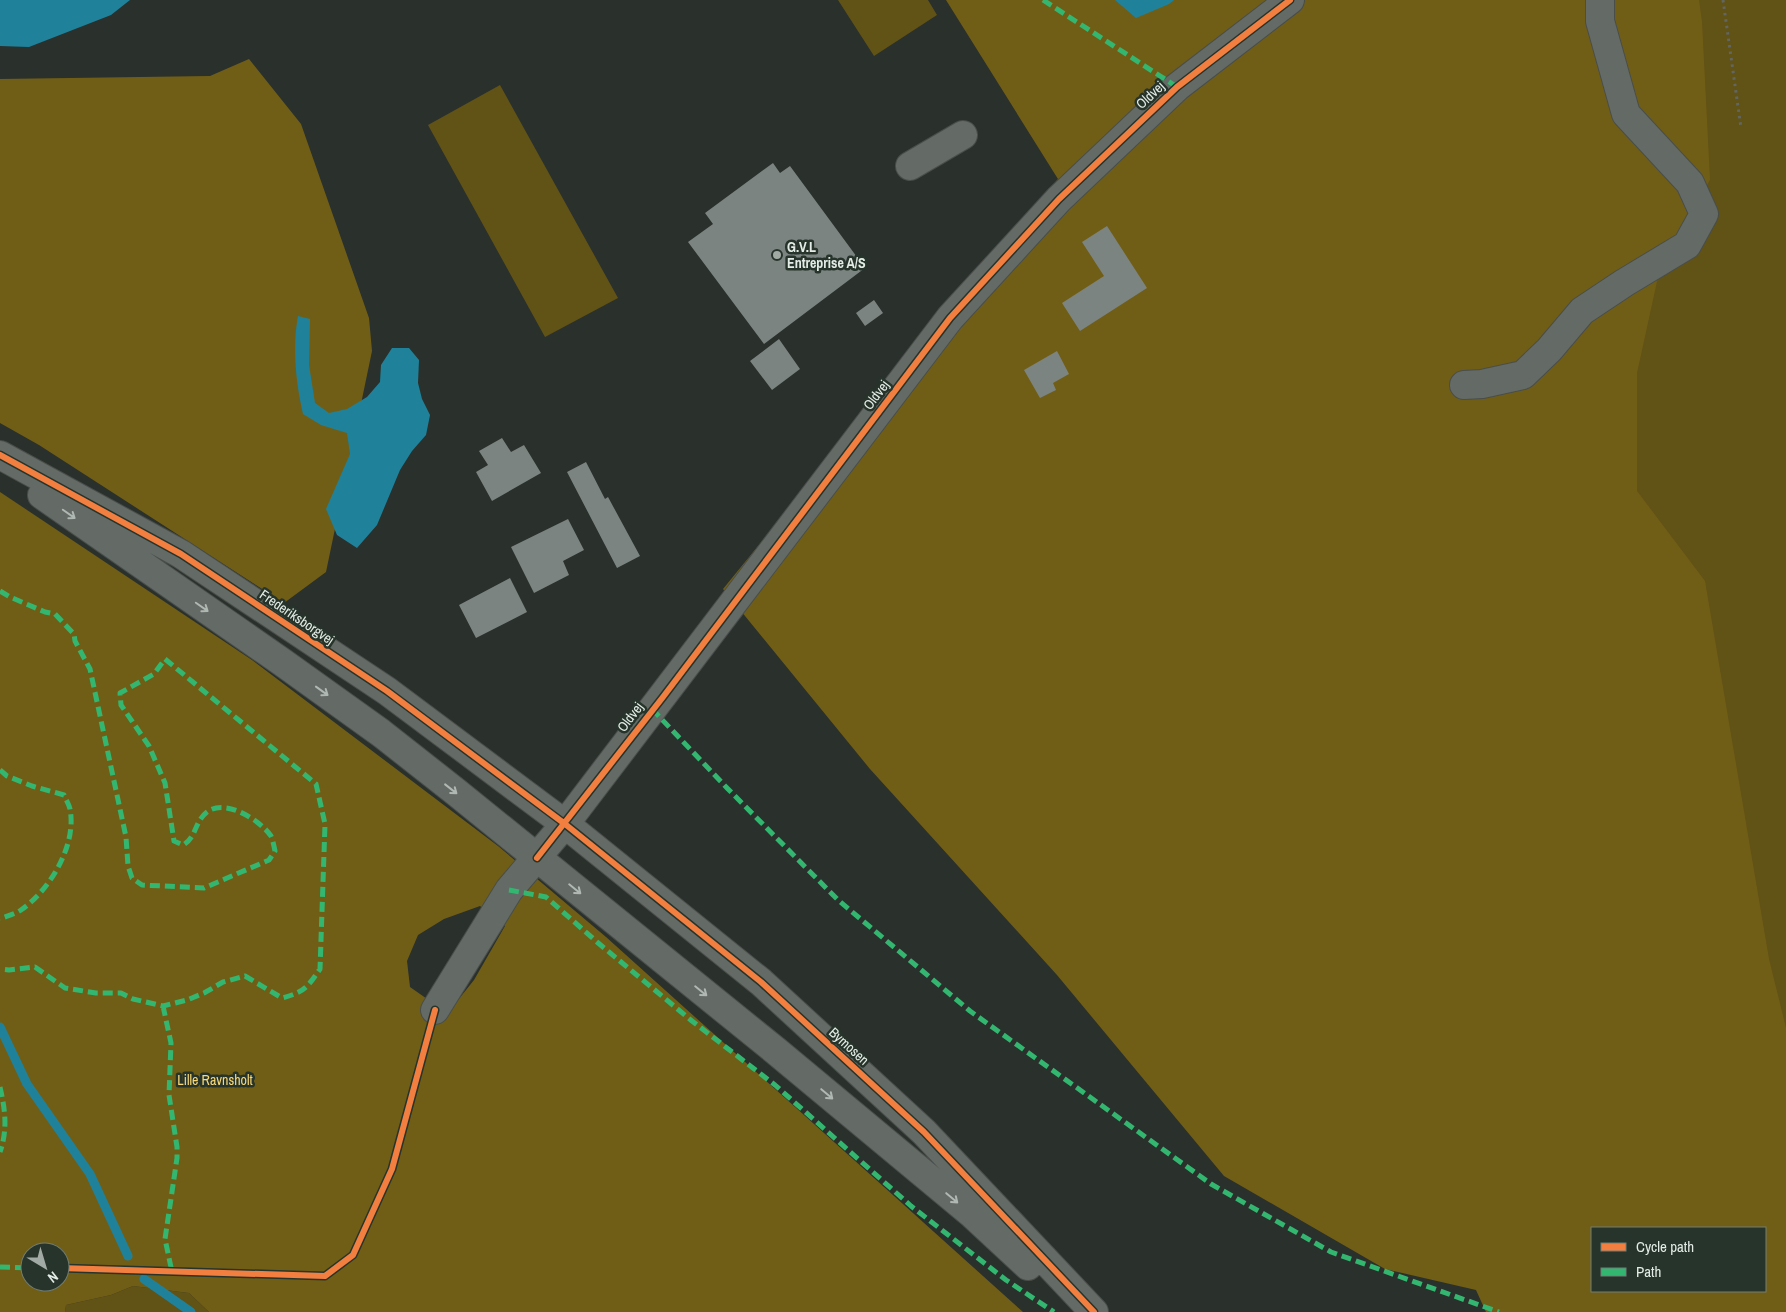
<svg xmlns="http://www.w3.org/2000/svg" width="1786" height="1312" font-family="'Archivo Narrow',sans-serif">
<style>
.green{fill:#615216}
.forest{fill:#715e16;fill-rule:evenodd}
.water{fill:#20829a}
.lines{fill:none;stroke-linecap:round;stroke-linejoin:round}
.stream{stroke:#20829a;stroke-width:9}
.building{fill:#7c8481}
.minor-casing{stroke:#494e4b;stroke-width:30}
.path{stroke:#626663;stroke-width:3;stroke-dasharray:2.5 4;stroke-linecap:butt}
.minor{stroke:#646a66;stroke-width:28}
.quiet{stroke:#33b770;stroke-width:5;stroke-dasharray:10 5;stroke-linecap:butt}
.cycleway-casing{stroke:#26342b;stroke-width:9}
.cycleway{stroke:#f27e40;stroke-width:6}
.oneway{stroke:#b0b8b3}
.poi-dot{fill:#a2aaa5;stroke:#26342b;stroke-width:2}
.labels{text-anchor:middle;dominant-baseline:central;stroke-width:5;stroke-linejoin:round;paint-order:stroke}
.street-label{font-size:14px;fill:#e3ece6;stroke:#26342b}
.poi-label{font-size:14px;font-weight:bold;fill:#e3ece6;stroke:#26342b;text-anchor:start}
.park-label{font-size:14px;fill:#f9d977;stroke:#26342b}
</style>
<rect width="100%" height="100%" fill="#2a302c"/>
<path class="green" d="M838,0h90l9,15 -63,41z
M1367,0h419v1312l-21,-21v-63z
M500,85l118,213 -73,39 -117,-212z
M133,1286l56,7 20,19h-144l1,-7 45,-10z"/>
<path class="forest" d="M946,0h753l3,22 8,158 -49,83 -24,110v118l68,90 64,378 17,69v284h-300l-10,-22 -91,-21 -161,-93 -167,-201 -187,-206 -147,-180 335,-410zM1592,1228h173v63h-173z
M249,59l52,65 68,194 3,33 -46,221 -42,31 -245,-158 -39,-22v-344l210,-3z
M0,492l252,168 246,186 108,91 417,375h-814l-20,-19 -56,-7 -22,9 -45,10 -1,7h-65zM480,906l25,20 -31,54 -20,25 -24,-4 -20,-14 -3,-26 11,-26 26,-16zM30,1252h30v30h-30z"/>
<path class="water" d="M0,0h130l-19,15 -82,32 -29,-1z
M1115,0h59l-5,4 -33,14z
M298,316l12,3 -1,46 6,38 14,10 18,-4 20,-12 13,-15 1,-17 11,-17h17l10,12 -1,23 4,16 8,16 -4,20 -14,16 -12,19 -23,55 -20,23 -20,-13 -11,-26 24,-55 -3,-21 -26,-8 -18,-11c-7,-31 -11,-66 -5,-98z"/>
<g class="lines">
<path class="stream" d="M0,1027l27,57 63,90 38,82
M144,1279l47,33"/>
</g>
<path class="building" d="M773,163l7,10 10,-7 75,102 -101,76 -76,-102 25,-18 -8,-11z
M1107,226l40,62 -67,43 -18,-28 42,-27 -22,-34z
M874,300l9,13 -18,13 -9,-13z
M779,339l21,30 -28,21 -22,-29z
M1057,351l12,23 -16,9 3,7 -16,8 -16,-28z
M502,438l9,14 13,-7 17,28 -49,28 -16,-29 12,-7 -9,-14z
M586,462l19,37 3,-2 32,59 -23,12 -50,-96z
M568,519l16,31 -21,11 6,14 -35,18 -23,-46z
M510,578l17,34 -51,26 -17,-33z"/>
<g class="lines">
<g class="minor-casing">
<path id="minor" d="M910,166l53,-31
M1464,385l18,-1 41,-9 26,-25 33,-39 42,-28 63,-38 17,-31 -14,-31 -64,-69 -26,-93v-21
M0,455l181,99 206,137 178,133 196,158 163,150 170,180
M42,495l240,167 99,71 75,59 320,259 196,163 56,52
M435,1010l74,-120 56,-66 385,-506 109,-119 118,-112 113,-87"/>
</g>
<path class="path" d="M1723,0l18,128"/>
<use href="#minor" class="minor"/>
<path class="quiet" d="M1043,0l134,87
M0,591l10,6 35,15 10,2 19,20 1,7 15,28 36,168 2,29 4,12 10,7 62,3 65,-28 6,-9c-1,-4 -2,-11 -4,-15 -11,-16 -46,-38 -64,-24 -13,10 -10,25 -24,33l-9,-4 -9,-58 -16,-37 -28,-41 -1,-12 34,-19 11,-15 151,125 9,40 -5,145c-13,19 -16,23 -38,29l-37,-22 -22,6 -19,11 -17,7 -24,6 -30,-7 -12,-6h-25l-31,-5 -30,-21 -26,3 -9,-1
M652,709l75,79 111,112 132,111 241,173 120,68 168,60
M0,770l7,6 25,10 32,9c2,5 5,9 6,14 7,36 -20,81 -49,101 -6,4 -14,6 -21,9
M509,890l37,7 51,45 95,79 83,64 136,121 95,74 48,32
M163,1006l8,37 -2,52 8,52v11l-12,81 7,33
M0,1087c5,22 8,42 0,65
M0,1267l30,1"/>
<g class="cycleway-casing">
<path id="cycleway" d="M0,455l181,99 206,137 178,133 196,158 163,150 170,180
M537,858l126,-161 287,-379 109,-119 118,-112 113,-87
M60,1268l265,8 28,-21 39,-86 43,-159"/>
</g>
<use href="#cycleway" class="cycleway"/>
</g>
<defs><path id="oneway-shaft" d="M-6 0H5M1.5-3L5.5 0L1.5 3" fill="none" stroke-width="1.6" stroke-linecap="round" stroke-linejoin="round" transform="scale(1.25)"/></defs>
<g class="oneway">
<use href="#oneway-shaft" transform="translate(69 514) rotate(35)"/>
<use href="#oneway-shaft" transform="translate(202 607) rotate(35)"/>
<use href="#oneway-shaft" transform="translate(322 691) rotate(36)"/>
<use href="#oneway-shaft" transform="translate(451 789) rotate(38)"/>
<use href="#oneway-shaft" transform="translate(575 889) rotate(39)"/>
<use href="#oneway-shaft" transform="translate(701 991) rotate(39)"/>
<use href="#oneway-shaft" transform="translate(827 1094) rotate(40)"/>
<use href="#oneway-shaft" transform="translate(952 1198) rotate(40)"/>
</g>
<circle class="poi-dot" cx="777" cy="255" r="5"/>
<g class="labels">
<g class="street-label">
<text transform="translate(1150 95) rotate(-43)">Oldvej</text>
<text transform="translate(876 395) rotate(-53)">Oldvej</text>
<text transform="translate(297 617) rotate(34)">Frederiksborgvej</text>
<text transform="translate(630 717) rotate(-53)">Oldvej</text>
<text transform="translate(849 1046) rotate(42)">Bymosen</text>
</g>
<g class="poi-label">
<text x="787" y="247">G.V.L<tspan x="787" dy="16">Entreprise A/S</tspan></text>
</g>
<g class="park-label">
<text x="215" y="1080">Lille Ravnsholt</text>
</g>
</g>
<rect x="1591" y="1227" width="175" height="65" fill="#26342b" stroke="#727e76"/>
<rect x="1601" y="1243" width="25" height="8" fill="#f27e40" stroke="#727e76"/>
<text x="1636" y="1252" font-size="15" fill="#e3ece6">Cycle path</text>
<rect x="1601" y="1268" width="25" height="8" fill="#33b770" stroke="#727e76"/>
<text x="1636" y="1277" font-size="15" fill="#e3ece6">Path</text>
<g transform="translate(45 1267) rotate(142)"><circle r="24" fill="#26342b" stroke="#727e76"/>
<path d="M0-4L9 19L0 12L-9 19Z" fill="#a2aaa5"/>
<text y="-8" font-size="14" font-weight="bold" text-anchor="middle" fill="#e3ece6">N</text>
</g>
</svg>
